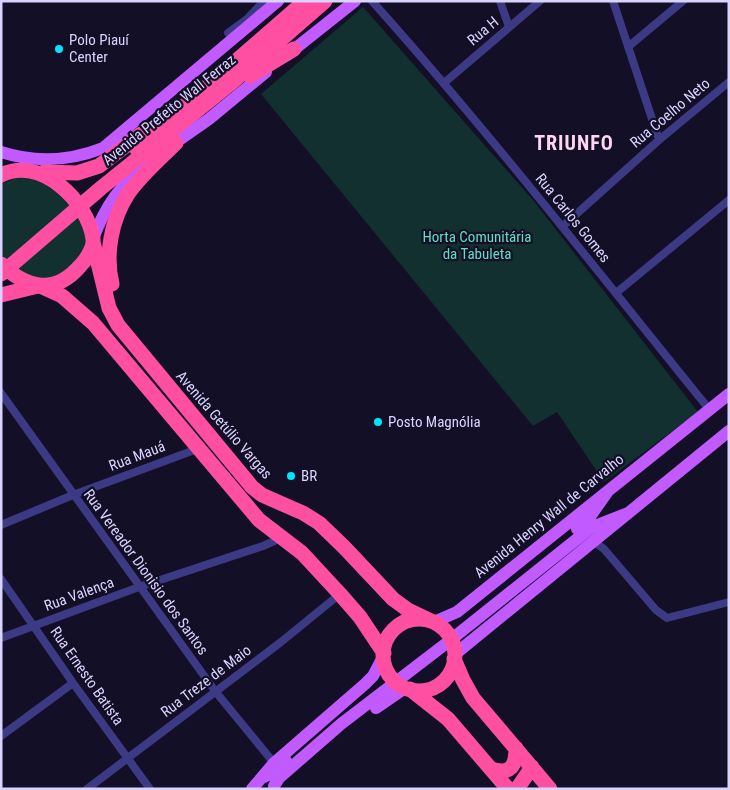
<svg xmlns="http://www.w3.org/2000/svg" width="730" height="790" font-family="'Roboto Condensed',sans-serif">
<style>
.green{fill:#12302f}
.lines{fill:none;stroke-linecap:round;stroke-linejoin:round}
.street{stroke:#3d3a85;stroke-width:8}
.primary{stroke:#c25bff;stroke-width:12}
.highway{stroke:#ff4fa3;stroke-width:15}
.poi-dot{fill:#00e5ff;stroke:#130f26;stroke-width:2}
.labels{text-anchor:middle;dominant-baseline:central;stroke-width:4.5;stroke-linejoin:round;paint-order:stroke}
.street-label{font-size:15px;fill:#d9d4ff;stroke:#130f26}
.poi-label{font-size:15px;fill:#d9d4ff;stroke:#130f26;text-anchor:start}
.park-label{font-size:15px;fill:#5fe0c0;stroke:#130f26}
.district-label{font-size:20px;font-weight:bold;letter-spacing:1px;fill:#ffd6f0;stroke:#130f26}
</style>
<rect width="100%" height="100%" fill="#130f26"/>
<path class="green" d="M363,7l170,193 165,212 -94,70 -47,-70 -24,14 -272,-332z
M26,177l17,4 21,16 19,29 3,13 -1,10 -21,26 -20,5 -12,-3 -16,-7 -15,-16v-70l14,-6z"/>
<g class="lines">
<path class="street" d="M372,1c118,132 226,271 337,408
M500,1l9,26
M613,1l46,139
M228,33l19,-14 17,-18
M628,47l55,-46
M444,83l96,-82
M563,226l96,-86 70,-58
M616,293l113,-93
M1,393l214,298 59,72
M1,525l72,-30 127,-47
M593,541l11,8 52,61 11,8 62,-16
M1,579l72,104 77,106
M1,638l138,-51 124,-41 18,-8
M1,736l72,-53
M87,789l194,-147 59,-48"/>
<path class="primary" d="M287,55l68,-54
M169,147l40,-28 57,-47
M1,152c34,11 69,9 102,-4l175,-147
M93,239c13,-35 27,-53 56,-78
M577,529l10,-8 21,-30
M434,622l23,-10 272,-218
M454,655l275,-224
M376,708l29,-20
M264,777l12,-7 10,-9
M274,786l5,-8 62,-54 107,-82 144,-115 36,-14
M252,789l22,-26 91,-79 8,-8 10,-19"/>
<path class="highway" d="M250,76l44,-27
M136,148l169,-147
M44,172l33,1 22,-7 42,-32
M1,175c39,-20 87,26 92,64 1,9 -7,21 -13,27 -25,29 -53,23 -79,-2
M93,242l16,66 9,17 134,162 10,8 41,18 16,10 25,24 49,52 15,11 23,11
M1,274l100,-86 129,-104 95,-83
M112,284c-7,-29 -1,-64 16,-90 13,-19 32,-35 48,-51
M40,286l22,10 31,27 166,197 43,33 38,41 20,23 24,36
M1,295l37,-9
M383 655a36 36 0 1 1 72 0a36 36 0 1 1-72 0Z
M454,659l9,21 10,18 77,91
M410,689l38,30 60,70
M491,769c20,6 25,-3 25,-21
M517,789l15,-22"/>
</g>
<g class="poi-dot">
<circle cx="59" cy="49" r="5"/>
<circle cx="378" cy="422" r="5"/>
<circle cx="291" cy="476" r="5"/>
</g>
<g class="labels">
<g class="street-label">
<text transform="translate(483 31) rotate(-40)">Rua H</text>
<text transform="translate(169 110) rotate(-39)">Avenida Prefeito Wall Ferraz</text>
<text transform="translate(670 113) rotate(-40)">Rua Coelho Neto</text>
<text transform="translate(573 218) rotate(51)">Rua Carlos Gomes</text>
<text transform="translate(224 425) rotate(49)">Avenida Getúlio Vargas</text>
<text transform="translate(137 456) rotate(-21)">Rua Mauá</text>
<text transform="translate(549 516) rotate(-39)">Avenida Henry Wall de Carvalho</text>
<text transform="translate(146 572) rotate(54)">Rua Vereador Dionisio dos Santos</text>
<text transform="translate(79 594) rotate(-20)">Rua Valença</text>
<text transform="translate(87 676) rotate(55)">Rua Ernesto Batista</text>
<text transform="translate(206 681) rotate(-37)">Rua Treze de Maio</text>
</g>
<g class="poi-label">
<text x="69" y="40">Polo Piauí<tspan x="69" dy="17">Center</tspan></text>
<text x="388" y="422">Posto Magnólia</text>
<text x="301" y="476">BR</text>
</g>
<g class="park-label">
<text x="477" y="237">Horta Comunitária<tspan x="477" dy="17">da Tabuleta</tspan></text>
</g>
<g class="district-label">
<text x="574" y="143">TRIUNFO</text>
</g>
</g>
<rect width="730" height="790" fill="none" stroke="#d9d4ff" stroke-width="5"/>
</svg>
